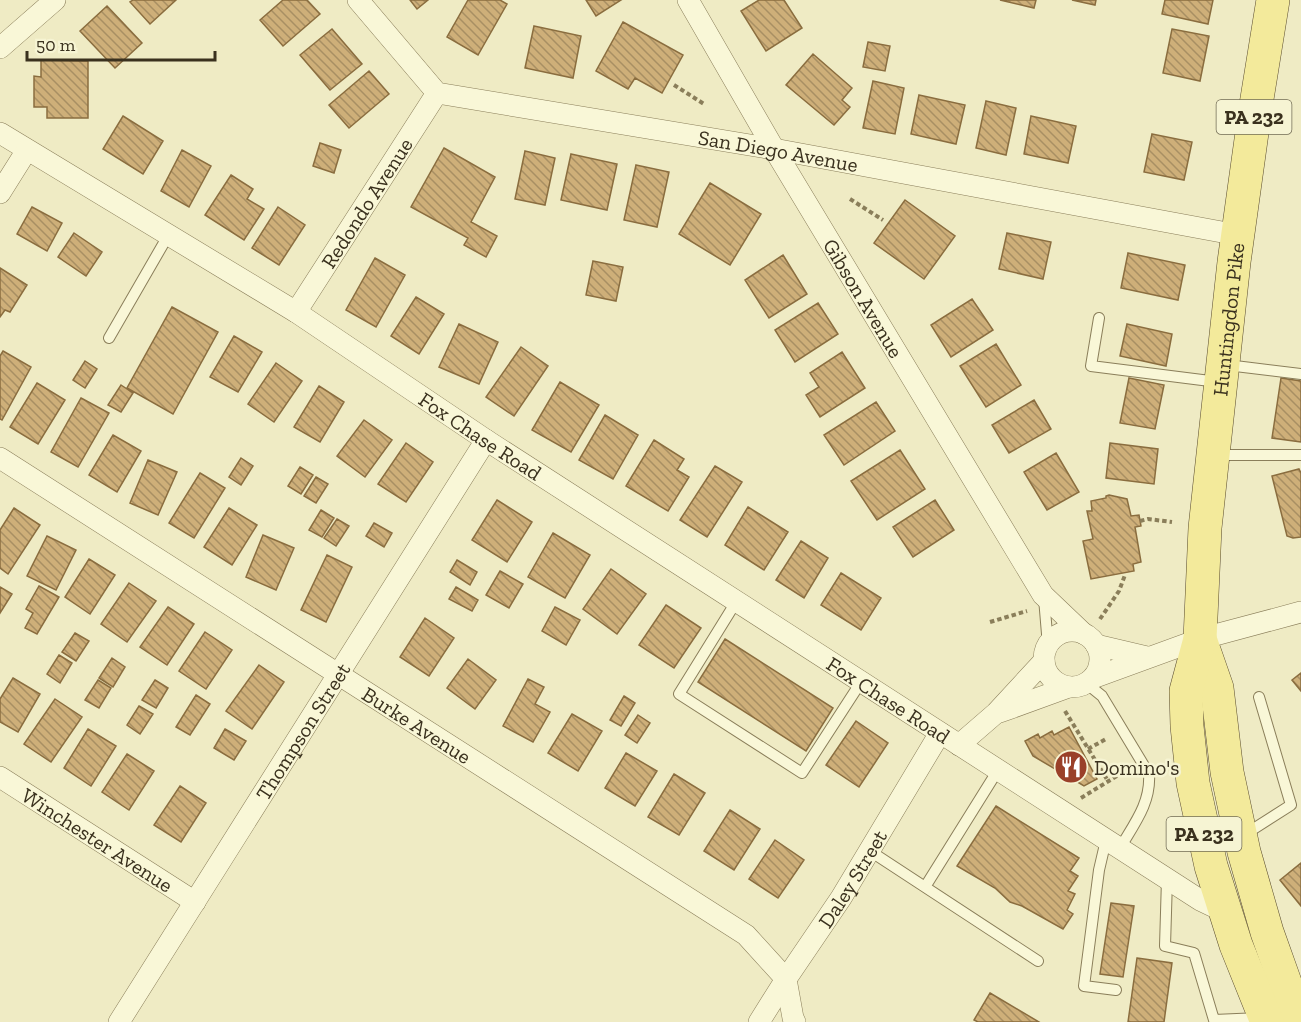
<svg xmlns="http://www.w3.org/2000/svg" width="1301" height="1022" font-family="'Zilla Slab',serif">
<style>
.building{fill:url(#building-back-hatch);stroke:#8a6d3f;stroke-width:1.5}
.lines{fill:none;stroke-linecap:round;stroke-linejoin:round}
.lane-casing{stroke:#8a7e5a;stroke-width:12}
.street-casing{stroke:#8a7e5a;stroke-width:22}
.primary-casing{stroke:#584a2e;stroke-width:34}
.path{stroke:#8a7e5a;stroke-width:4;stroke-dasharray:4.5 3;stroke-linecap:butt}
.lane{stroke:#f9f7d7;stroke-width:10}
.street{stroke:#f9f7d7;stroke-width:21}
.primary{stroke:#f3ea9b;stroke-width:33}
.labels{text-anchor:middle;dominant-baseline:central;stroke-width:5;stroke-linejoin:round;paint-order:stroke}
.shield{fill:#f6f4d3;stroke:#726c54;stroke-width:1.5}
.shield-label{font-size:20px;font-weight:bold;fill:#3a311e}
.street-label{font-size:21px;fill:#3a311e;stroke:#f6f4d3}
.poi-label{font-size:21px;fill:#3a311e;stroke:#f6f4d3;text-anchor:start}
</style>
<defs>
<pattern id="building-back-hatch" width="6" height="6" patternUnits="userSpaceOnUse" patternTransform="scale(1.5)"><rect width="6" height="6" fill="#ceaf79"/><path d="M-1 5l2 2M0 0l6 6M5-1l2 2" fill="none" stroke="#a88f63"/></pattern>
</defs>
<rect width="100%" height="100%" fill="#efebc4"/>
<path class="building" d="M133,0h43l-26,24 -20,-22z
M283,0h24l13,14 -37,32 -23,-26z
M410,0h18l-11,9z
M468,0h32l7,4 -29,51 -31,-18z
M586,0h35l-25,16z
M759,0h25l18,28 -36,23 -25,-40z
M1000,0h36l-2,8z
M1072,0h24l-1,5z
M1165,0h48l-5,24 -46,-10z
M107,6l35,37 -27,25 -35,-37z
M623,22l60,33 -21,38 -27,-15 -7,11 -32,-18z
M534,26l47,10 -8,42 -48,-10z
M332,29l30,35 -32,26 -30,-35z
M1172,29l37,7 -9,45 -37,-8z
M868,42l22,4 -5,25 -22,-4z
M813,54l39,34 -10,12 8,7 -16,18 -48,-40z
M41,60l47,1v57h-41v-11h-13v-31l7,1z
M369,71l20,23 -40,34 -20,-23z
M873,81l31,7 -9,46 -32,-6z
M919,95l46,10 -9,39 -45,-10z
M986,101l30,7 -10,47 -30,-7z
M123,116l40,25 -20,33 -40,-25z
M1031,116l45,10 -8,37 -44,-9z
M1152,134l40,8 -8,38 -40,-8z
M320,143l21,7 -7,23 -21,-7z
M444,148l51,29 -24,45 26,14 -11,21 -22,-12 4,-7 -57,-31z
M182,150l29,16 -22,41 -28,-16z
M525,151l30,7 -10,47 -30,-6z
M571,154l46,10 -10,46 -46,-10z
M636,165l33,7 -12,55 -33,-7z
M231,175l22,14 -6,10 17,10 -20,31 -39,-25z
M710,183l51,31 -31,51 -51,-31z
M905,200l50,36 -31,43 -50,-36z
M32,207l30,16 -15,28 -30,-17z
M278,207l27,18 -26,40 -27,-17z
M74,233l28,19 -16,24 -28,-19z
M1007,233l44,9 -8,37 -44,-10z
M1128,253l57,12 -7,35 -57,-12z
M783,255l24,39 -38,24 -24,-38z
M375,258l30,17 -29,52 -30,-17z
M593,261l30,6 -7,34 -30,-6z
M0,268l27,17 -17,27 -5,-2 -5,7z
M416,297l28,17 -25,40 -28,-18z
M972,299l21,31 -42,27 -20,-32z
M818,303l20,31 -43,28 -20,-32z
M172,307l46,25 -45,82 -46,-26z
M459,324l39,18 -19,42 -40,-17z
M1127,324l45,10 -6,32 -46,-10z
M234,336l28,16 -24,40 -28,-15z
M996,344l25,41 -35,22 -26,-41z
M521,347l27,19 -34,50 -28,-19z
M3,351l28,16 -29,53 -2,-1v-63z
M842,352l23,36 -45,29 -14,-22 13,-8 -9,-14z
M85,361l12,8 -12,19 -12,-8z
M276,363l26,18 -28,41 -26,-18z
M1129,378l35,7 -9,44 -35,-6z
M1281,378l20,3v61l-29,-4z
M560,382l39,23 -28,47 -39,-22z
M37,383l28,17 -27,44 -28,-17z
M121,385l12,8 -12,19 -13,-7z
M319,386l25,16 -24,40 -26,-15z
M81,398l28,15 -31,54 -27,-15z
M1034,400l17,29 -42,24 -17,-28z
M876,402l19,29 -51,34 -20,-30z
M605,415l33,20 -25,44 -34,-19z
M364,420l28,20 -27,37 -28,-21z
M113,435l28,16 -24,41 -28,-17z
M654,440l30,19 -7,11 12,7 -21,34 -42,-25z
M406,443l27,19 -27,40 -28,-18z
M1110,443l48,6 -4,35 -48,-6z
M900,450l25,39 -48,31 -26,-39z
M1056,453l23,39 -32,18 -23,-38z
M241,458l12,8 -12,19 -12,-8z
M148,460l29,12 -19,43 -28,-12z
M715,466l27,16 -35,55 -27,-17z
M300,467l13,8 -12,19 -13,-8z
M1299,469l2,4v64l-8,1 -6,-2 -15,-60z
M200,473l25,15 -31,50 -25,-15z
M316,477l12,7 -12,19 -12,-7z
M1109,495l18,4 4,17 8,-1 2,11 -6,1 6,35 -8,2 1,7 -43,8 -8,-38 10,-2 -6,-28h5l-1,-10 15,-3v-2z
M497,500l35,22 -25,40 -35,-22z
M935,500l19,30 -41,27 -20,-30z
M748,507l40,25 -24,38 -39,-25z
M14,508l26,17 -32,49 -8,-6v-38z
M229,508l28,17 -25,40 -28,-18z
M321,510l13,8 -12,19 -13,-7z
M337,519l12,7 -13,20 -12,-8z
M374,523l18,10 -8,14 -18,-11z
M553,533l37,22 -25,43 -37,-21z
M263,535l31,13 -18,42 -30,-13z
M47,536l29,14 -20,40 -29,-14z
M801,541l27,17 -24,40 -28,-18z
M327,555l25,12 -26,55 -25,-12z
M89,559l26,16 -25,39 -25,-17z
M457,560l20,12 -7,13 -20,-13z
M611,569l35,25 -29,40 -34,-25z
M500,571l23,13 -14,24 -23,-13z
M841,573l40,25 -20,32 -40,-25z
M129,583l27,18 -29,41 -26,-18z
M39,586l20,11 -22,37 -12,-6 8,-15 -7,-4z
M0,587l12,7 -12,19z
M456,587l22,13 -6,11 -23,-12z
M666,605l35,23 -27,40 -35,-23z
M168,607l26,17 -27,41 -27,-18z
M555,607l25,13 -14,25 -24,-14z
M425,618l29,20 -25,38 -29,-19z
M205,632l27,18 -26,39 -27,-18z
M75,633l14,8 -13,20 -14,-9z
M725,639l108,69 -27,43 -108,-69z
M59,655l13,8 -12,20 -13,-9z
M112,658l13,9 -12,20 -14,-9z
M468,659l28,21 -21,29 -28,-21z
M259,665l25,17 -32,47 -26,-18z
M1301,673v18l-9,-11z
M13,678l27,16 -22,38 -18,-10v-23z
M528,679l16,8 -9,17 15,8 -17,30 -30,-16z
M98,680l13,8 -12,20 -14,-8z
M155,680l13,8 -12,20 -14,-8z
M196,695l14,9 -20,31 -14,-8z
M624,696l11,7 -14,23 -11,-6z
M55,699l27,18 -31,45 -27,-18z
M139,706l14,8 -13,20 -13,-9z
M572,714l30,17 -24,40 -30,-18z
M638,715l12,8 -13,20 -12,-8z
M856,721l32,22 -29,44 -33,-22z
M1069,727l28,52 -13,7 -51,-30 -8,-15 13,-7 2,4 12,-7 2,4z
M88,729l28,17 -25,40 -27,-18z
M225,729l21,12 -12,19 -20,-12z
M626,753l31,18 -22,35 -30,-18z
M127,754l27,17 -25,39 -27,-18z
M674,774l31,19 -26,42 -31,-18z
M180,786l26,17 -25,39 -27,-17z
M996,806l83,52 -9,13 8,5 -10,15 7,3 -8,16 6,4 -10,15 -41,-23 -12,-4 -15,-14 -38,-22z
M730,810l30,19 -26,41 -30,-19z
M775,840l29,20 -26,38 -29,-19z
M1301,863v43l-21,-26z
M1111,903l23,3 -11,71 -23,-3z
M1137,958l35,5 -8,59h-36z
M990,993l49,29h-61l-4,-2z"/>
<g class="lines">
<g class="lane-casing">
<path id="lane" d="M1099,318l-8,48 127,16
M109,338l60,-104
M1227,365l74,9
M1216,455h85
M1044,598l4,48
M736,602l-57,92 123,79 59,-91
M1086,683l16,13 47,78c2,29 -15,50 -29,74
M1244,835l47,-30 -32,-108
M1106,840l-7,30 -15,116 32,4
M870,851l168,110
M1167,879l-2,67 29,7 20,67 46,-2
M925,887l73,-117"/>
</g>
<g class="street-casing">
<g id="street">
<path id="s1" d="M358,0l79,93 337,56 464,86"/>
<path id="s2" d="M688,0l86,149 269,446 41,39"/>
<path d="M0,48l55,-48"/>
<path id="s3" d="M0,133l296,179 190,128 714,460 25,12"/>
<path d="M0,193l27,-43"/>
<path id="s4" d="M296,312l141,-219"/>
<path id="s5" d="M0,458l746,477 40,44 7,39 2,4"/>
<circle cx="1072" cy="659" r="28"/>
<path d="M1096,645l51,12"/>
<path d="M1093,678l107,-39 101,-27"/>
<path d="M1000,712l69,-25"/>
<path d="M959,745l37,-32 48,-52"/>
<path id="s6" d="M0,777l195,125"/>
<path id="s7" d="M119,1022l367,-582"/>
<path id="s8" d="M759,1022l27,-43 55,-81 99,-165"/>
</g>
</g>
<g class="primary-casing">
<g id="primary">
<path d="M1200,639l17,49 10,84 17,80 23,80 32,90"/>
<path id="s9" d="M1267,1022l-31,-77 -25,-79 -18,-83 -6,-57 -1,-35 14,-52 5,-111 29,-266 21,-151 18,-111"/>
</g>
</g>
<path class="path" d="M674,85l30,19
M850,199l33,21
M1140,521l8,-2 24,3
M1100,619l19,-28 6,-16
M990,622l37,-11
M1065,711l43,70
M1088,749l18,-10
M1081,798l44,-27"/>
<use href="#lane" class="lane"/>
<use href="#street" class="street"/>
<use href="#primary" class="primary"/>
</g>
<defs>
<g id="restaurant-disc" transform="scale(1.725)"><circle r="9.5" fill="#9a4029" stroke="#f6f4d3"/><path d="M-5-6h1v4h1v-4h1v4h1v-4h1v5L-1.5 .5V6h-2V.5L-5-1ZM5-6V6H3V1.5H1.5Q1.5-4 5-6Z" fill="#fff"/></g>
</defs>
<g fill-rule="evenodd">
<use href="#restaurant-disc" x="1071" y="767"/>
</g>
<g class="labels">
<g class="shield">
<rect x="1216.5" y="100" width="75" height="34" rx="4.5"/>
<rect x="1166.5" y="817" width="75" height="34" rx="4.5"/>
</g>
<g class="shield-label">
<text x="1254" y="117">PA 232</text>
<text x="1204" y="834">PA 232</text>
</g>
<g class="street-label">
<text stroke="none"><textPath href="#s1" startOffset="468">San Diego Avenue</textPath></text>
<text stroke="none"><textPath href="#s4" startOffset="130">Redondo Avenue</textPath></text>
<text stroke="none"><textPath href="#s2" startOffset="346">Gibson Avenue</textPath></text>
<text stroke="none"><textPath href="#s9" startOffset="718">Huntingdon Pike</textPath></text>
<text stroke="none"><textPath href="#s3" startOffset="568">Fox Chase Road</textPath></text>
<text stroke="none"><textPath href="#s3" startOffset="1054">Fox Chase Road</textPath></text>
<text stroke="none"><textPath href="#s5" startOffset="495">Burke Avenue</textPath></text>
<text stroke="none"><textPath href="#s7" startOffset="344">Thompson Street</textPath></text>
<text stroke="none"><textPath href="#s6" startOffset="116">Winchester Avenue</textPath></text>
<text stroke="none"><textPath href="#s8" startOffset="171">Daley Street</textPath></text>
</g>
<g class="poi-label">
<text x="1094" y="767">Domino's</text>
</g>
</g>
<path d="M27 51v9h188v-9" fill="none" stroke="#3a311e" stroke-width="3"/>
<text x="36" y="51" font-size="18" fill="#3a311e" stroke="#f6f4d3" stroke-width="4.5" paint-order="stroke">50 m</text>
</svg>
